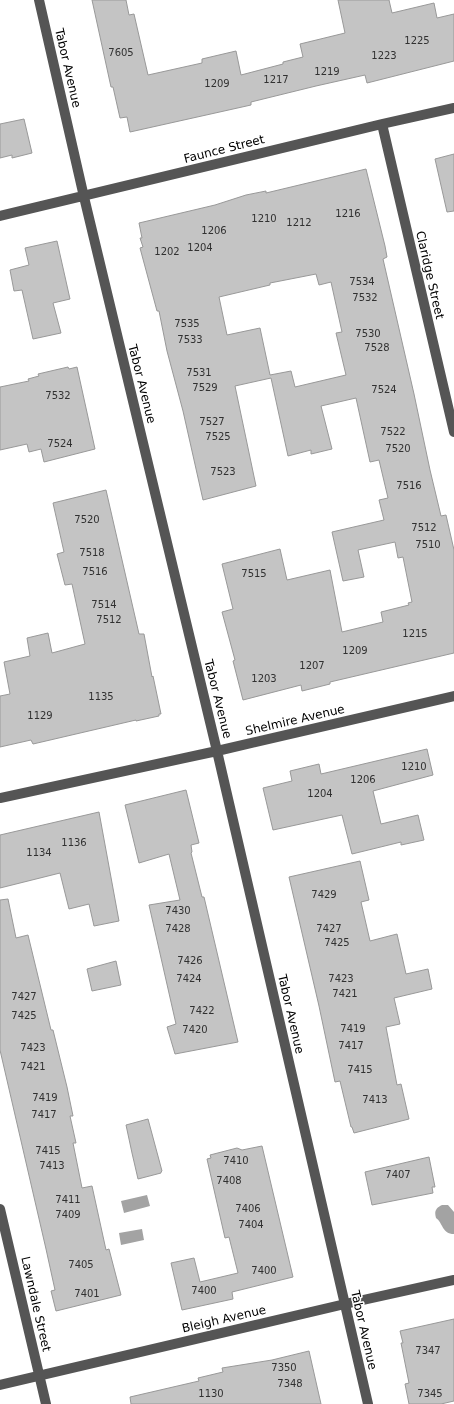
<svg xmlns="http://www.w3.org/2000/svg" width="454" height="1404" font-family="'DejaVu Sans',sans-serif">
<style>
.water{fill:#a3a3a3}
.building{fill:#c4c4c4;stroke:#999;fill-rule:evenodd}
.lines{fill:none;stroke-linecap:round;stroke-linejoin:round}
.minor{stroke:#555;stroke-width:10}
.labels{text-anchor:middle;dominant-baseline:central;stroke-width:3;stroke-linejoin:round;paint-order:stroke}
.number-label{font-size:10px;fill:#313131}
.street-label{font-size:12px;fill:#000;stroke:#fff}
</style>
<rect width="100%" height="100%" fill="#fff"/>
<path class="water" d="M147,1195l3,11 -26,7 -3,-12z
M442,1205h6l6,7v22c-12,0 -11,-11 -18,-16 -2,-7 0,-10 6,-13z
M142,1229l2,11 -23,5 -2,-12z"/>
<path class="building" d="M92,0h34l3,15 5,-1 14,61 54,-12v-4l34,-8 5,24 42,-11v-2l20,-5 -3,-13 45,-11 -7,-33h51l3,13 42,-10 3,15 17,-4v47l-87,22 -2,-8 -49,11 -65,16v3l-121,27 -3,-15 -7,1 -7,-31h-2z
M24,119l8,34 -20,5v-3l-12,3v-34z
M454,154v57l-7,1 -12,-53z
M366,169l19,77 2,11 -4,2 31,135 16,76 11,46 5,-1 8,35v103l-124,29v2l-28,7 -1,-6 -58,15 -10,-39 2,-1 -13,-48 11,-3 -11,-45 58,-15 7,31 43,-10 12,62 41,-10 -2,-10 28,-7 -1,-2 4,-1 -9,-45 -5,1 -3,-16 -37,8 6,27 -21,4 -11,-49 52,-12 -5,-20 9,-2 -9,-38 -9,2 -14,-64 -35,8 11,43 -21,5v-4l-23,6 -17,-78 -36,8 21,100 -53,14 -20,-89 -16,-60 -8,-40h-2l-17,-63 3,-1 -3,-9h2l-3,-15 76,-18 31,-10 20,-4v2zM316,274l3,11 12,-3 11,50 -6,1 10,42 -51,12 -4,-16 -21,4 -10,-47 -33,7 -8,-38 51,-12v-2z
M57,241l13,58 -17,4 8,30 -28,6 -11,-49 -8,1 -4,-21 19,-5 -4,-17z
M68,367l1,2 8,-2 18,82 -51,13 -3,-13 -12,3 -2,-8 -27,6v-63l29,-6 -1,-2 11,-3 -1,-2z
M106,490l33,144h5l8,43 1,-1 8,38h-2v2l-23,5v-1l-103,24 -2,-4 -31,7v-51l10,-2 -6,-32 26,-6 -3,-18 21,-5 4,20 33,-9 -13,-60 -7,1 -8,-31 7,-2 -11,-49z
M427,749l6,26 -60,16 8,33 37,-9 6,25 -23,5v-3l-49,12 -10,-39 -69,15 -10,-42 29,-7 -2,-10 29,-7 2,10z
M186,790l13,53 -8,2 1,7 -1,1 11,44h2l34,145 -63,12 -8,-27 9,-3 -27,-119 31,-5 -11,-46 -30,9 -14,-58z
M99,812l20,109 -25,5 -5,-22 -20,5 -9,-36 -60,15v-53z
M360,861l9,39 -8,2 9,39 27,-7 9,40 22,-5 4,20 -38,9 6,26 -14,3 11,58 4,-1 8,35 -55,14 -2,-6h-1l-11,-46 -5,1 -16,-76 -30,-129z
M8,899l8,39 12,-3 23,95h2l14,57 6,29h-3l6,27h-3l9,45 10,-2 14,64 3,-1 12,46 -65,16 -5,-20 4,-1 -9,-41 -46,-199v-150z
M116,961l5,24 -29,6 -5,-22z
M148,1119l14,52 -1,1v1l-23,6 -6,-26 -6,-28z
M262,1146l31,131 -61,15 1,7 -51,11 -11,-47 23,-5 6,24 38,-9 -9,-36 -4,1 -18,-79 4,-1 -1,-3 27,-7 5,2z
M429,1157l6,30h-3l1,6 -61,12 -7,-33z
M454,1319v82l-13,3h-32l-4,-20 4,-1 -8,-40h2l-3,-12z
M309,1351l12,53h-190l-1,-7 69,-16 -1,-3 25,-6 -1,-4 50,-8z"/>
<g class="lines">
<path class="minor" d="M39,0l45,197 133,554 151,653
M382,124l72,308
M0,216l382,-92 72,-16
M0,798l217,-47 237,-55
M0,1209l46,195
M0,1385l345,-81 109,-24"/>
</g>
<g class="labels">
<g class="number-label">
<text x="417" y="40">1225</text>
<text x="121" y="52">7605</text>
<text x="384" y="55">1223</text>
<text x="327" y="71">1219</text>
<text x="276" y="79">1217</text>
<text x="217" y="83">1209</text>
<text x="348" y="213">1216</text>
<text x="264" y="218">1210</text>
<text x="299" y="222">1212</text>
<text x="214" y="230">1206</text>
<text x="200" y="247">1204</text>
<text x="167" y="251">1202</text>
<text x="362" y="281">7534</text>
<text x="365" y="297">7532</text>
<text x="187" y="323">7535</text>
<text x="368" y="333">7530</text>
<text x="190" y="339">7533</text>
<text x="377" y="347">7528</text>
<text x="199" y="372">7531</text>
<text x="205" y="387">7529</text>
<text x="384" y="389">7524</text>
<text x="58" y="395">7532</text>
<text x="212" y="421">7527</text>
<text x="393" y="431">7522</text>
<text x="218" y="436">7525</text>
<text x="60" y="443">7524</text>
<text x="398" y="448">7520</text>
<text x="223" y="471">7523</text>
<text x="409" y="485">7516</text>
<text x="87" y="519">7520</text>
<text x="424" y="527">7512</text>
<text x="428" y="544">7510</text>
<text x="92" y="552">7518</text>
<text x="95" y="571">7516</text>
<text x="254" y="573">7515</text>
<text x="104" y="604">7514</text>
<text x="109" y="619">7512</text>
<text x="415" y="633">1215</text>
<text x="355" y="650">1209</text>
<text x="312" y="665">1207</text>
<text x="264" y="678">1203</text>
<text x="101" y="696">1135</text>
<text x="40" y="715">1129</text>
<text x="414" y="766">1210</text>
<text x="363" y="779">1206</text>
<text x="320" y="793">1204</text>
<text x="74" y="842">1136</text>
<text x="39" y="852">1134</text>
<text x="324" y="894">7429</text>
<text x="178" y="910">7430</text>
<text x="178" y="928">7428</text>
<text x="329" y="928">7427</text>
<text x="337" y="942">7425</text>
<text x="190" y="960">7426</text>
<text x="189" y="978">7424</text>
<text x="341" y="978">7423</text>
<text x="345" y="993">7421</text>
<text x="24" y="996">7427</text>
<text x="202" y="1010">7422</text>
<text x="24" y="1015">7425</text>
<text x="353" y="1028">7419</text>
<text x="195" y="1029">7420</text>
<text x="351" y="1045">7417</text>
<text x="33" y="1047">7423</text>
<text x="33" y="1066">7421</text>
<text x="360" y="1069">7415</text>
<text x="45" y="1097">7419</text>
<text x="375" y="1099">7413</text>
<text x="44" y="1114">7417</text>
<text x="48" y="1150">7415</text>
<text x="236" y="1160">7410</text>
<text x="52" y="1165">7413</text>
<text x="398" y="1174">7407</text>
<text x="229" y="1180">7408</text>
<text x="68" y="1199">7411</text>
<text x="248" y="1208">7406</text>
<text x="68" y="1214">7409</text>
<text x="251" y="1224">7404</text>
<text x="81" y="1264">7405</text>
<text x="264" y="1270">7400</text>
<text x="204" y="1290">7400</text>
<text x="87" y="1293">7401</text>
<text x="428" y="1350">7347</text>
<text x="284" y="1367">7350</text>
<text x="290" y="1383">7348</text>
<text x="211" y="1393">1130</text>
<text x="430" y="1393">7345</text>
</g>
<g class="street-label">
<text transform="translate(68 68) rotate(77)">Tabor Avenue</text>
<text transform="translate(224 149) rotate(-14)">Faunce Street</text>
<text transform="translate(430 275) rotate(77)">Claridge Street</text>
<text transform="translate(142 384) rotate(76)">Tabor Avenue</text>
<text transform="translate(218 699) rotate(76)">Tabor Avenue</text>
<text transform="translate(295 720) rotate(-13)">Shelmire Avenue</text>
<text transform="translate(291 1014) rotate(77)">Tabor Avenue</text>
<text transform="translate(36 1304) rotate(77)">Lawndale Street</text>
<text transform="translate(224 1319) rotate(-13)">Bleigh Avenue</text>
<text transform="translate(364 1330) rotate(77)">Tabor Avenue</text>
</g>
</g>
</svg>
